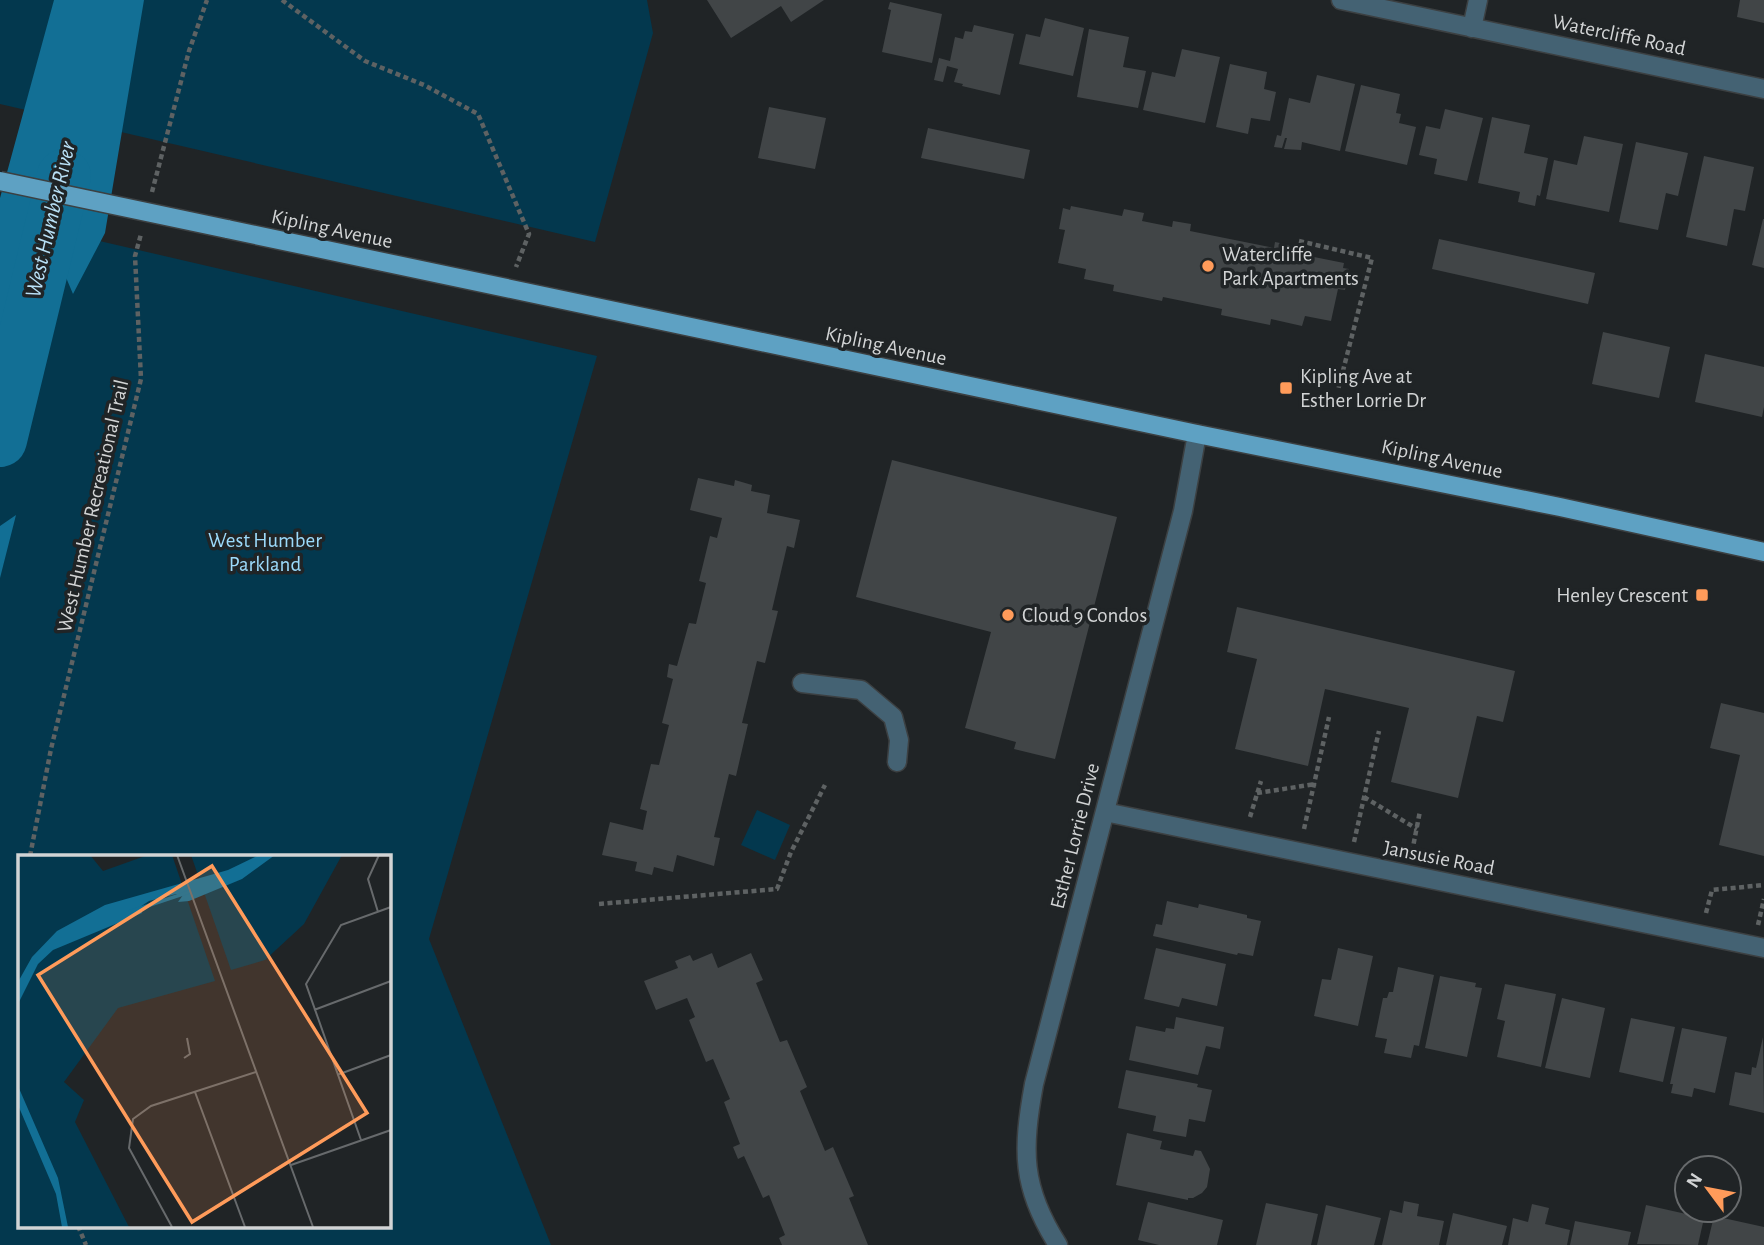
<svg xmlns="http://www.w3.org/2000/svg" width="1764" height="1245" font-family="'Alegreya Sans',sans-serif">
<style>
.green{fill:#03384e;fill-rule:evenodd}
.water{fill:#126f95}
.lines{fill:none;stroke-linecap:round;stroke-linejoin:round}
.river{stroke:#126f95;stroke-width:54}
.building{fill:#414547}
.minor-casing{stroke:#3c4042;stroke-width:21}
.major-casing{stroke:#3c4042;stroke-width:21}
.path{stroke:#5e6263;stroke-width:4.5;stroke-dasharray:5 3.5;stroke-linecap:butt}
.minor{stroke:#446273;stroke-width:18}
.major{stroke:#5ea1c3;stroke-width:18}
.major-bridge-casing{stroke:#3c4042;stroke-width:21;stroke-linecap:butt}
.major-bridge{stroke:#5ea1c3;stroke-width:18}
.poi-dot{fill:#ff9b5a;stroke:#202426;stroke-width:2.5}
.labels{text-anchor:middle;dominant-baseline:central;stroke-width:7;stroke-linejoin:round;paint-order:stroke}
.street-label{font-size:21px;fill:#d2d4d5;stroke:#202426}
.poi-label{font-size:21px;fill:#d2d4d5;stroke:#202426;text-anchor:start}
.park-label{font-size:21px;fill:#9cdafb;stroke:#202426}
.water-label{font-size:23px;font-style:italic;fill:#b9e1f7;stroke:#202426}
.inset-river{fill:none;stroke:#126f95;stroke-width:3.5}
.inset-road{fill:none;stroke:#676a6c;stroke-width:2}
.view{fill:#ff9b5a;fill-opacity:0.15;stroke:#ff9b5a;stroke-width:3.5}
.inset-edge{fill:none;stroke:#d2d4d5;stroke-width:3.5}
</style>
<rect width="100%" height="100%" fill="#202426"/>
<path class="green" d="M0,0h647l6,33 -58,209 -595,-138z
M0,218l597,138 -168,583 122,306h-551zM19,856h369v370h-369z
M757,810l33,15 -15,35 -34,-15z"/>
<path class="water" d="M54,0h90l-39,233 -32,61 -22,-52 -25,36 -26,80v-160z
M16,515l-16,63v-52z"/>
<g class="lines">
<path class="river" d="M0,440l64,-264"/>
</g>
<path class="building" d="M707,0h117l-33,22 -10,-16 -50,32z
M1740,0h24v23l-27,-6z
M890,2l52,12 -10,49 -50,-11 9,-42 -3,-1z
M1045,18l39,10 -11,48 -54,-12 7,-30 14,3z
M974,25l40,9 -14,61 -38,-9 1,-2 -9,-2 4,-13 -11,-3 -4,16 -9,-2 5,-22 11,3 5,-24 8,2 2,-8 7,1z
M1089,29l40,8 -6,30 23,4 -8,37 -61,-11z
M1182,49l38,8 -15,66 -62,-13 9,-38 23,5z
M1230,64l37,8 -3,17 12,3 -6,29 -19,-3 -3,16 -32,-7z
M1317,75l38,9 -15,67 -38,-9 -1,8 -17,-1 3,-11h-2l-3,10 -8,-1 3,-12 4,1 8,-38 21,5z
M1361,85l39,9 -4,19 5,1 -2,9 17,4 -9,38 -62,-14z
M769,107l57,11 -11,51 -57,-11z
M1445,109l38,9 -16,63 -33,-7 3,-15 -18,-4 7,-29 14,3z
M1492,117l38,8 -6,28 24,5 -8,38 -3,-1 -2,11 -17,-4 2,-10 -42,-9z
M928,128l102,22 -6,29 -103,-21z
M1584,136l39,8 -14,68 -63,-13 8,-39 23,5z
M1636,142l52,11 -10,43 -12,-3 -8,37 -39,-8z
M1704,156l50,11 -9,44 -11,-2 -7,37 -41,-9z
M1071,206l51,10 2,-7 20,4 -2,8 30,6 1,-6 18,3 -1,7 84,17 1,-6 20,4 -1,7 50,10 -1,5 6,1 -4,21 -7,-1 -7,32 -26,-5 -3,10 -31,-7 -1,6 -49,-10 1,-6 -59,-12 -1,4 -49,-10 1,-6 -30,-6 2,-10 -28,-6 7,-33 -6,-1 4,-21 7,2z
M1763,219h1v49l-12,-3z
M1439,239l156,34 -7,31 -156,-35z
M1603,332l67,15 -11,51 -67,-14z
M1705,354l59,13v40l-2,10 -67,-15z
M892,460l225,57 -62,242 -41,-10 2,-7 -51,-14 26,-96 -135,-35z
M698,478l36,8 1,-6 17,5 -1,6 19,4 -3,18 33,7 -6,28 -7,-2 -15,64 6,1 -13,52 -8,-2 -15,62 6,1 -12,52 -7,-2 -15,63 6,1 -6,28 -37,-11 -4,17 -19,-5 -2,8 -17,-4 2,-9 -35,-7 8,-33 33,8 4,-19 -7,-2 11,-45 8,1 10,-40 -7,-2 11,-44 -6,-2 2,-13 8,2 12,-43 7,1 10,-41 -7,-2 11,-45 7,2 5,-20 -32,-8z
M1237,607l278,64 -12,51 -26,-6 -19,82 -67,-16 18,-74 -84,-19 -17,77 -73,-17 22,-90 -30,-7z
M1721,703l43,10v143l-45,-11 21,-90 -30,-7z
M1167,901l31,7 1,-4 48,11v3l14,3 -8,35 -15,-3 -1,2 -84,-19 3,-12 6,1z
M1156,948l70,16 -9,42 -35,-8 -3,9 -35,-8z
M1338,948l35,8 -15,70 -44,-10 8,-37 9,1z
M712,953l6,15 33,-15 12,27 -7,3 24,59 7,-2 20,47 -7,4 25,60 8,-4 21,49 -5,2 19,47h-86l-3,-7 6,-3 -16,-40 -6,3 -19,-42 -6,3 -5,-12 7,-3 -16,-42 6,-3 -17,-40 -7,3 -17,-42 6,-3 -8,-19 -31,12 -12,-29 34,-13 -3,-7 15,-6 3,6z
M1398,967l36,8 -15,71 -5,-1 -3,13 -27,-5 3,-14 -12,-2 8,-39h4l2,-6h4z
M1440,976l36,7 -1,4 7,1 -15,69 -42,-9z
M1505,984l51,10 -15,73 -44,-10 8,-36 -8,-2z
M1562,998l43,10 -15,70 -45,-10z
M1176,1017l48,10 -4,22 -14,-3 -8,29 -69,-15 7,-34 29,6 1,-4 8,1z
M1631,1018l44,9 -12,55 -44,-10z
M1682,1028l45,9 -12,56 -21,-5 -2,9 -21,-4 2,-9h-3z
M1763,1037l1,76 -35,-8 6,-33 16,3 1,-8 4,1z
M1126,1070l72,14 -1,3 15,3 -7,32 -16,-3 -3,18 -33,-6 3,-15 -38,-8z
M1127,1133l35,8 -2,8 33,7 2,-6 6,1 9,18 -3,18 -5,6 -9,5h-5v2l-72,-15z
M1404,1201l15,3 -2,12 27,5 -5,24h-57l8,-35 12,3z
M1148,1202l75,18 -6,25h-58l-21,-5z
M1266,1203l52,11 -7,31h-55z
M1532,1204l17,4 -4,16 25,6 -3,15h-59l5,-27 15,4z
M1326,1205l55,13 -7,27h-57z
M1646,1205l58,13 -6,27 -61,-1z
M1453,1213l54,13 -5,19h-56z
M1714,1216l50,11v18h-57z
M1575,1221l56,11 -3,13h-58z"/>
<g class="lines">
<g class="minor-casing">
<path id="minor" d="M1341,0l423,89
M1472,28l6,-28
M802,683l59,7 32,27 6,23 -2,22
M1105,812l659,136
M1058,1245c-37,-58 -36,-95 -24,-161l149,-573 14,-77"/>
</g>
<g class="major-casing">
<path id="major" d="M227,229l970,205 363,73 204,45"/>
</g>
<path class="path" d="M282,0l83,61 59,24 54,29 51,120 -13,33
M152,192l37,-141 18,-51
M1299,241l73,17 -34,132
M1257,793l59,-9
M1364,797l53,32
M1250,817l11,-36
M1304,829l25,-112
M1354,842l25,-111
M1412,852l8,-41
M30,856l21,-107 90,-370 -6,-123 6,-22
M599,904l178,-15 14,-37 34,-67
M1706,913l6,-23 52,-5
M1758,925l6,-26
M78,1226l8,19"/>
<use href="#minor" class="minor"/>
<use href="#major" class="major"/>
<g class="major-bridge-casing">
<path id="major-bridge" d="M0,181l227,48"/>
</g>
<use href="#major-bridge" class="major-bridge"/>
</g>
<g class="poi-dot">
<circle cx="1208" cy="266" r="7"/>
<rect x="1279" y="381" width="14" height="14" rx="3.5"/>
<rect x="1695" y="588" width="14" height="14" rx="3.5"/>
<circle cx="1008" cy="615" r="7"/>
</g>
<g class="labels">
<g class="street-label">
<text transform="translate(1619 35) rotate(12)">Watercliffe Road</text>
<text transform="translate(332 229) rotate(12)">Kipling Avenue</text>
<text transform="translate(886 346) rotate(12)">Kipling Avenue</text>
<text transform="translate(1442 459) rotate(12)">Kipling Avenue</text>
<text transform="translate(93 506) rotate(-77)">West Humber Recreational Trail</text>
<text transform="translate(1075 836) rotate(-76)">Esther Lorrie Drive</text>
<text transform="translate(1439 858) rotate(11)">Jansusie Road</text>
</g>
<g class="poi-label">
<text x="1222" y="254">Watercliffe<tspan x="1222" dy="24">Park Apartments</tspan></text>
<text x="1300" y="376">Kipling Ave at<tspan x="1300" dy="24">Esther Lorrie Dr</tspan></text>
<text x="1688" y="595" text-anchor="end">Henley Crescent</text>
<text x="1022" y="615">Cloud 9 Condos</text>
</g>
<g class="park-label">
<text x="265" y="540">West Humber<tspan x="265" dy="24">Parkland</tspan></text>
</g>
<g class="water-label">
<text transform="translate(51 220) rotate(-77)">West Humber River</text>
</g>
</g>
<g transform="translate(18 855)">
<rect width="373" height="373" fill="#202426"/>
<path d="M0,0h72l13,16 45,-16h24l43,126 -97,27 -54,74 20,18 -9,22 54,105h-111zM173,0h151l-38,69 -39,36 -34,10z" fill="#03384e"/>
<path d="M241,0h16l-33,24 -53,22 -11,1 5,-7 -7,-1 -27,7 -9,6 2,6 -89,37 -15,14 -20,40v-22l14,-25 25,-26 48,-26 123,-35zM0,231l40,92 10,49h-6l-6,-33 -38,-89z" fill="#126f95"/>
<path class="inset-river" d="M111,57l63,-21"/>
<path class="inset-road" d="M159,0l136,372M360,57l-10,-33 11,-24M296,155l77,-29M166,203l6,-4 -3,-16M319,220l54,-20M177,237l50,135M343,285l-55,-156 35,-59 50,-18M273,310l100,-35M154,372l-43,-79 4,-29 18,-13 105,-34"/>
<path class="view" d="M194,11l155,247 -175,109 -154,-247z"/>
<rect width="373" height="373" class="inset-edge"/>
</g>
<g transform="translate(1708 1189) rotate(302)"><circle r="33" fill="#202426" stroke="#676a6c" stroke-width="2"/>
<path d="M0-5L12 26L0 18L-12 26Z" fill="#ff9b5a"/>
<text y="-10" font-size="19" font-weight="bold" text-anchor="middle" fill="#d2d4d5">N</text>
</g>
</svg>
